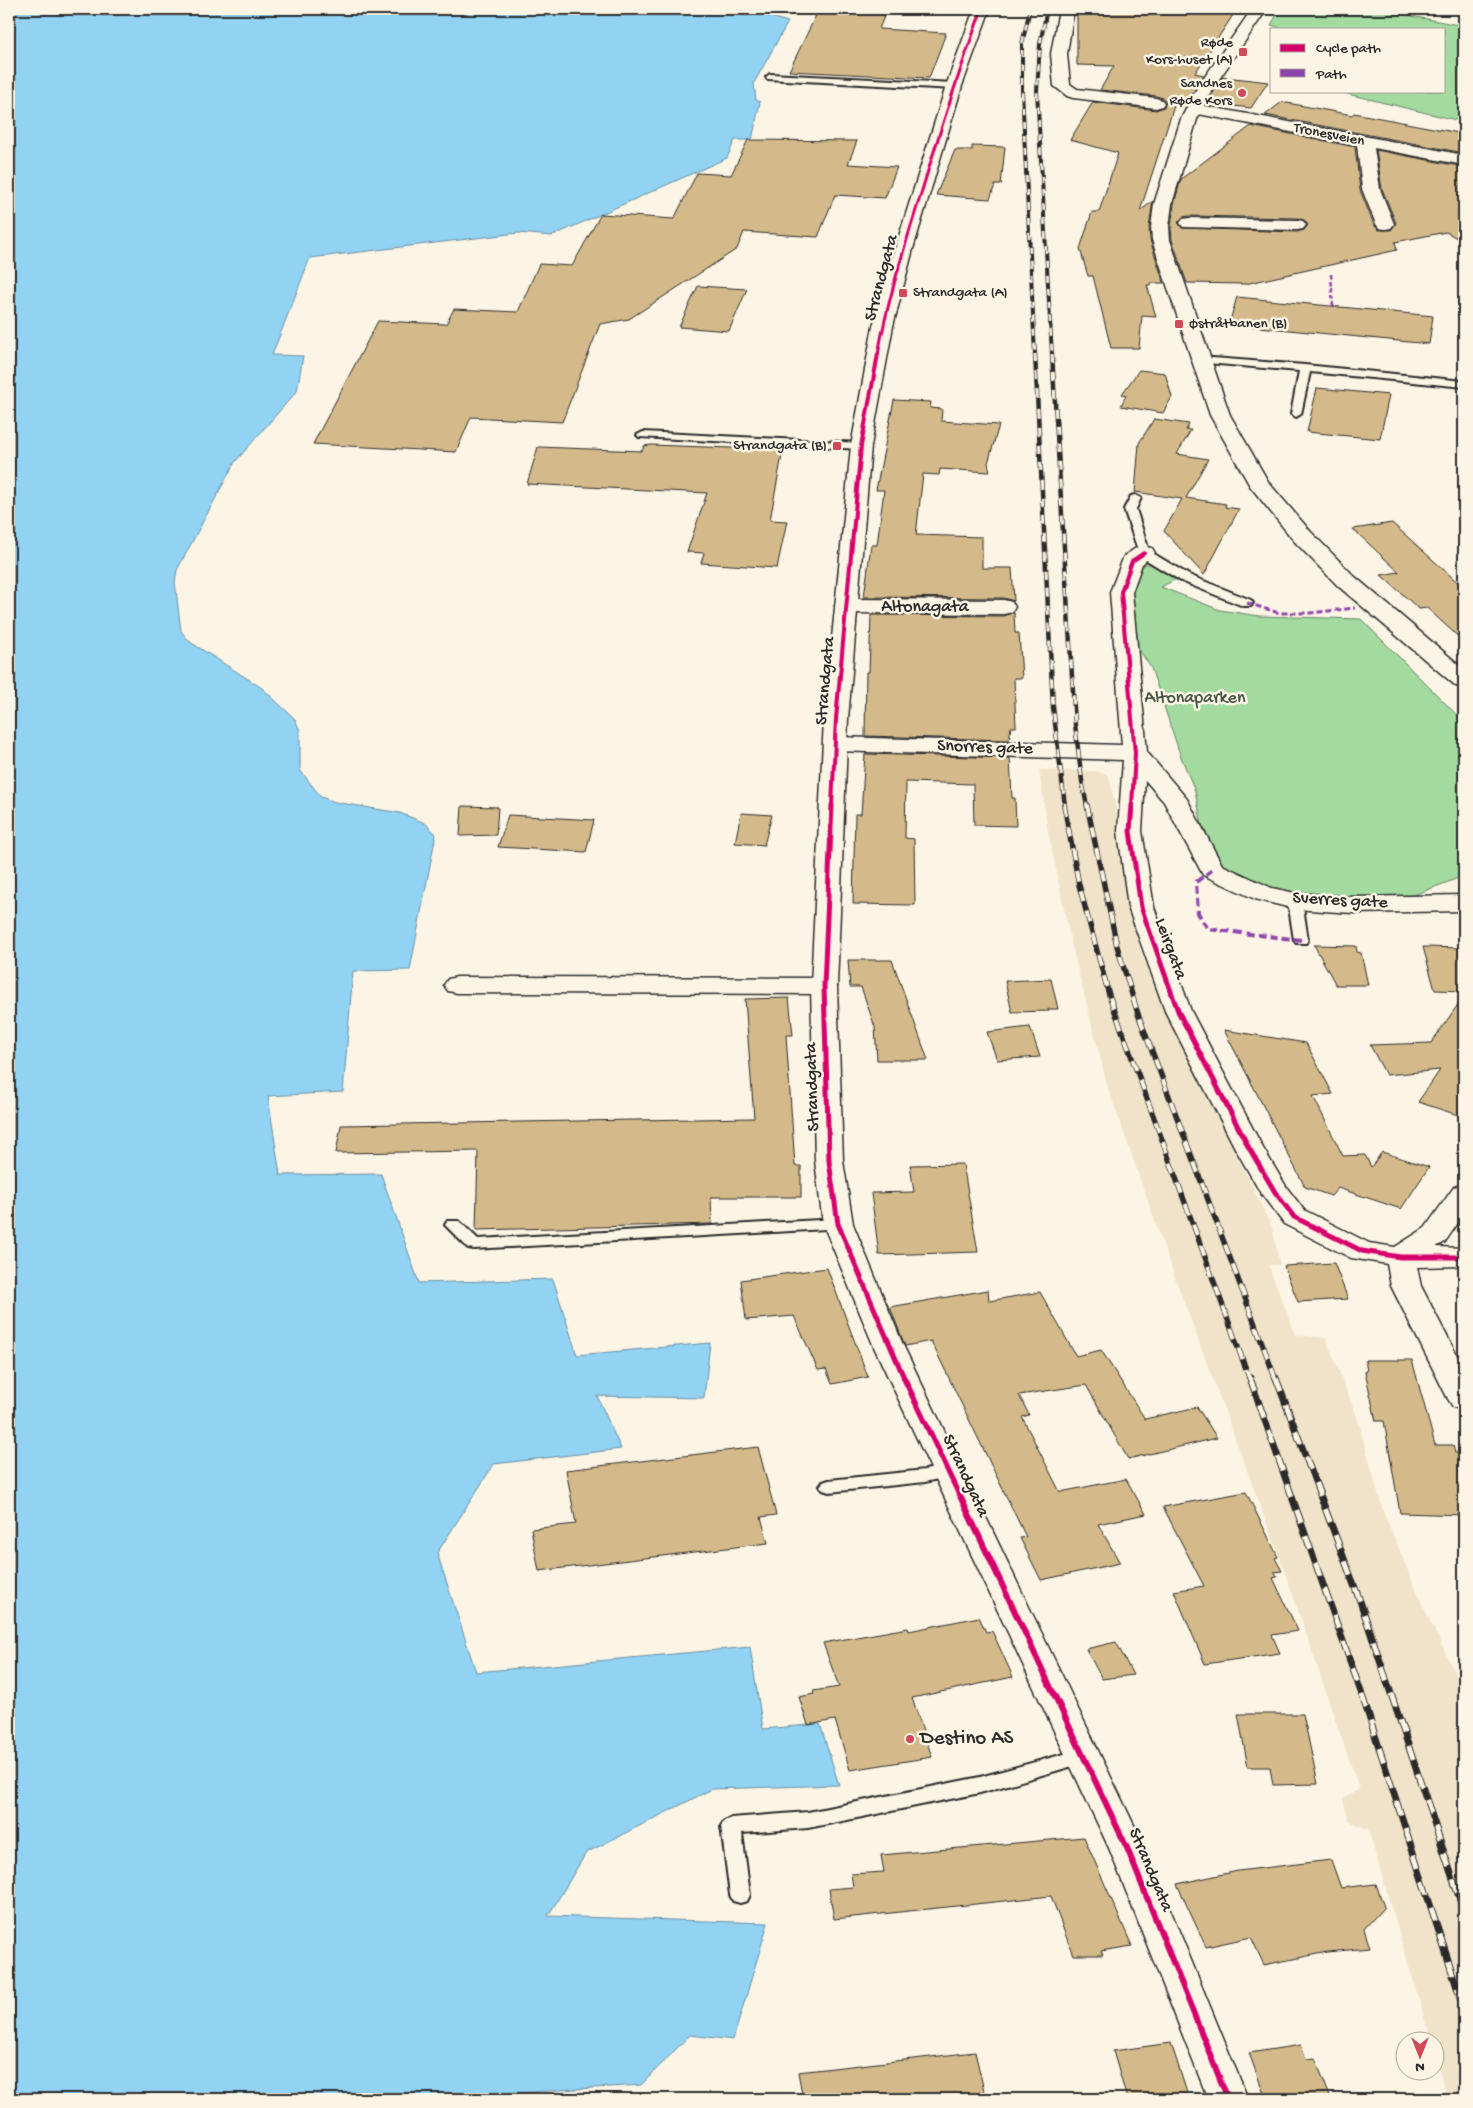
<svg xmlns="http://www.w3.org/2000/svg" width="1473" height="2108" font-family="'Gochi Hand',sans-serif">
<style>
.built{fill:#f0e3ca}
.green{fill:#a2da9f;stroke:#668265}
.water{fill:#92d2f3;stroke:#698fa3}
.building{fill:#d4ba8a;stroke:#2b2b2b;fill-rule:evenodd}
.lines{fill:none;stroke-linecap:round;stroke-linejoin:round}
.lane-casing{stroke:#2b2b2b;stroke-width:4}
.street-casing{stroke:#2b2b2b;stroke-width:3}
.secondary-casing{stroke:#2b2b2b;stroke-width:3}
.primary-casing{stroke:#2b2b2b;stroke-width:3}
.lane{fill:#fcf5e5;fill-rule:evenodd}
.street{fill:#fcf5e5;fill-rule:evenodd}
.secondary{fill:#fcf5e5;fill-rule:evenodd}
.primary{fill:#fcf5e5;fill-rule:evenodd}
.rail-far3-casing{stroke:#2b2b2b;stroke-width:4}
.rail-far2-casing{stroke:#2b2b2b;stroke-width:4.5}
.rail-far1-casing{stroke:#2b2b2b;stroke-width:5.5}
.rail-casing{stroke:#2b2b2b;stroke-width:7}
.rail-far3{stroke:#fcf5e5;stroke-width:2.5;stroke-dasharray:7;stroke-linecap:butt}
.rail-far2{stroke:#fcf5e5;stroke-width:3;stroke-dasharray:9;stroke-linecap:butt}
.rail-far1{stroke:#fcf5e5;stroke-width:4;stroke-dasharray:11;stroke-linecap:butt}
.rail{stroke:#fcf5e5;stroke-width:5;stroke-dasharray:14;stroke-linecap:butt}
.quiet-far2{stroke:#8e44ad;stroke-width:2.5;stroke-dasharray:4.5 2.5;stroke-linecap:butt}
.quiet-far1{stroke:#8e44ad;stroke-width:3;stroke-dasharray:6 3;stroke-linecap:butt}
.quiet{stroke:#8e44ad;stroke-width:4;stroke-dasharray:8 4;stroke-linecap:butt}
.cycleway-far3-casing{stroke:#fcf5e5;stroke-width:5}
.cycleway-far2-casing{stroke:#fcf5e5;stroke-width:6}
.cycleway-far1-casing{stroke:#fcf5e5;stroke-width:8}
.cycleway-casing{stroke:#fcf5e5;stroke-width:9}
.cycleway-far3{stroke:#d6006c;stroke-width:3}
.cycleway-far2{stroke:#d6006c;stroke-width:4}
.cycleway-far1{stroke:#d6006c;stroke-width:5}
.cycleway{stroke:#d6006c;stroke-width:6}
.poi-dot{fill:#d1495b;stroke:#fcf5e5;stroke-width:2}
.labels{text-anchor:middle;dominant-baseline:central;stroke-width:5;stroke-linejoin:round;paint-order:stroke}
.far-poi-label{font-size:15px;fill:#2b2b2b;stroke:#fcf5e5;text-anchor:end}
.far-street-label{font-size:15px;fill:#2b2b2b;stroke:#fcf5e5}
.street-label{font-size:18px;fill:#2b2b2b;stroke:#fcf5e5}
.park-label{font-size:18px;fill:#495748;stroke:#fcf5e5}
.near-poi-label{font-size:21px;fill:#2b2b2b;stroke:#fcf5e5;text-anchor:start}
</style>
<rect width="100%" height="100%" fill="#fcf5e5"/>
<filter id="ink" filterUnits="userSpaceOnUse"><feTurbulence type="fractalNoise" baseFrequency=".02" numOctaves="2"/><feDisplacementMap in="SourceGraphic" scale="10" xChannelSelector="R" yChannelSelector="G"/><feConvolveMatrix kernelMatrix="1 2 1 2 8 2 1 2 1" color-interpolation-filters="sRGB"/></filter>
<g filter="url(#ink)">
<path class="built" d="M1039,770l58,1 12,5 9,43 12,92 12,44 22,51 108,221 8,38h-12l28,70 30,3 32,82 25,91 40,95 41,86v407h-17l-11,-41v-18h-5l-63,-211 -19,-8 -6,-22 16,-10 -75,-220 -113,-302 -63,-179 -37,-145 -23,-112z"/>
<path class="green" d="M1280,9h95l89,17v96l-129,-31h109v-62h-160l-13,-4z
M1151,563l27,15 -17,9 59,23 39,6 102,3 103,103v154l-58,22 -48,2 -68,-5 -41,-13 -40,-22 -14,-69 -14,-34 -30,-89 -22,-34 2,-42 7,-25z"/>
<path class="water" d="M9,9h758l-3,6 24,7 -34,61 2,17 4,2 -8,38h-17l-8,18 -175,78 -34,-3 -208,25 -38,97 31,1 -6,35 -62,71 -58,108 -2,12 6,49 9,11 72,46 32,30 6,12v40l21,27 14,5 65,11 25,10 11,11 -26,136 -57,1 -10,121 -75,4 12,79 101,-1 38,109 134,-4 24,76 133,-12 -6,55 -107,-2 24,53 -127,15 -57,89 39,119 274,-25 13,82 57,-5 19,61 -127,4 -126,64 -38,63 220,7 -35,117 -43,-5 -49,50 -189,12v2h-443z"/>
<path class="building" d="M819,9h68l-8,20 67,4 -17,45 -140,-7z
M1077,9h160l-42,64 9,2 -16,26 -12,-1 -36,111 13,-10 -4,26 1,13 14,43h-13v2h-4l9,32 -14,-1 -3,32h-28l-18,-72h-5l-8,-27 12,-37h7l19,-59 -48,-13 23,-38 63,8 8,-3 2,-5 -3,-4 -7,-2 -56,-6 14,-24 -37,-1z
M1223,77l20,2 25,3 -17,26 -44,-5z
M1282,102l70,13 2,-2 110,21v19l-199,-38z
M1251,126l104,21 5,43 14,35 5,5h12l5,-7 -14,-34 -6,-39 88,17v75l-18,-10 -51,10 2,8 -152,34 -58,-1 -15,-43 -1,-13 3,-23 7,-25zM1189,216l108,2 7,2 4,5 -4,5 -7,2 -115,-4 -4,-6 5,-5z
M748,140l109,1 -9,23 49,3 -12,31 -50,-3 -17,42 -74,-5 -7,17 -108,70 -29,5 -38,98 -91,-5 -15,35 -143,-8 65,-123 68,3 8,-15 64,3 21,-48 33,2 29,-52 73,5 23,-46 34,2z
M972,146l33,1 -4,38h-6l-5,14 -54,-4 19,-45h17z
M698,286l49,3 -18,42 -50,-4z
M1237,297l196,19 -4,28 -200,-20z
M1139,370l26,3 7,24 -9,16 -42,-7 5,-11 -4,-1z
M1317,388l72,7 -9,44 -73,-7z
M894,400l37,2 -1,6 12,1 -1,12 58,4 -11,38 2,9 -50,-3 -1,6 -16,-1 -7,61 66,2v31h30l2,33 -10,-3 -140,-1 7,-52h6l7,-55h-8z
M1154,419l35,5 -3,6h5l-14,24 31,5 -22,39 40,6 -1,3 14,2 -35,66 -40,-44 18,-32 -47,-7 4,-49z
M651,445l132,5 -13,70 17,1 -10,47 -76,-5 3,-10 -17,-1 20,-59 -180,-9 11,-37 104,4 2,-5z
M1392,523l72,65v54l-37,-34 -8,1 -38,-34 18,-3 -46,-43z
M1014,612l1,21h4l3,45h-8l2,49h-5l-2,13 -144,-4 1,-64h3l2,-57 133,1z
M865,754l145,4 2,40h3l1,28 -42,-1 -1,-41 -67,-2 -1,56 9,1 1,66 -62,-1 2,-90h6z
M462,806l36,1 -2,28 -36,1z
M741,813l31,2 -8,30 -29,-2z
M508,815l86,5 -8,32 -88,-5z
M1314,945l42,1 1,6 4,1 7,32h-32z
M1423,947l41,1v43l-29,-1z
M848,960h44l36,100h-51l-2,-33 -14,-40h-11z
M1051,979l7,30h-10l1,2 -37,1 -7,-31z
M1464,996v121l-46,-15 22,-32 -54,5 -16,-30 61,-2z
M789,998l4,37h-7l9,131h6v31h-90l1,27 -236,6 2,-79 -142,2 5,-28 413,-7 -9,-119z
M1030,1027l10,30 -43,3 -10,-28z
M1224,1030l82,13 27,51 -20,2 30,60 22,-1 6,12 11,-15 47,15 -28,42 -63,-21 -7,8 -26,-9z
M963,1164l15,88 -99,3 -8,-62 43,-1 -4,-27z
M1334,1263l14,36 -50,3 -14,-36z
M827,1268l41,109 -36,7 -6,-15 -8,1 -24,-54 -48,4 -5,-40z
M988,1290l1,11 51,-9 36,64 25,-6 44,69 52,-12 20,31 -89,21 -42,-74 -67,10 10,20 -7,2 38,75 66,-13 20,35 -48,10 22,39 -79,17 -21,-42 6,-1 -95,-196 -26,5 -15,-39z
M1365,1360h47l23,85h18l2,8h3l6,31v31l-64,-2 -16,-92h-8l-11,-50h2z
M758,1447l18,68 -15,2 7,26 -229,28 -8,-42 45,-5 -10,-54z
M1246,1492l32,65 -3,1 7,13 -8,1 3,5 -4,1 25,53 -26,4 8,18 -75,11 -31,-73 30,-5 -41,-79z
M979,1617l7,15 6,-1 21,46 -101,21 20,59 -82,13 -15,-50 -27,5 -9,-28 15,-3 -1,-3 26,-4 -16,-44 85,-15 1,3z
M1116,1642l17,33 -31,4 -16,-30z
M1238,1714h65l15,70 -45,1 -3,-18h-22z
M1084,1837l48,109 -31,5 2,4h-30l-22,-59 -217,23 -5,-30 24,-2 -2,-13 33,-2 -3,-17z
M1331,1860l10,28 35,-4 8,23 -20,22 6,19 -43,4 -63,13 -13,-28 -45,10 -29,-63 61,-13z
M1171,2043l18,56h-62l-14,-48z
M1301,2045l5,14 9,-1 16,41h-65l-17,-46z
M975,2052l11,47h-183l-5,-27z"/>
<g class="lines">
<g class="lane-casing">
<path id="lane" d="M770,74l184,9 4,3 -4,3 -187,-10 -1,-2z
M1200,357l105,8 159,16v6l-154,-15 -9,42 -5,3 -5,-3 8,-43 -103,-9 -1,-2 1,-2z
M643,432l218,11 6,3 -6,3 -222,-12 -2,-2z
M1135,495l6,3 -5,11 13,42 40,24 62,25 2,3 -2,3h-8l-62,-25 -41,-25 -16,-47 7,-13z
M1295,897l7,4 6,39 -2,3h-10l-2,-3 -6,-39z
M838,1219l6,1 2,4 -2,4 -370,21 -6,-1 -23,-23 2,-4h12l19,18z
M948,1465l6,2 3,4 -3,4 -29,7 -96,10 -6,-2 -3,-4 3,-4 6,-2 96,-10z
M1083,1749l7,2 3,5 -3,5 -110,32 -172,35 -66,5 8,62 -3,6 -7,2 -7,-2 -3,-6 -9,-69 3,-5 7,-3 77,-6 172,-35z"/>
</g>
<g class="street-casing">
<path id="street" d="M1059,9h15l-7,45 3,30 7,5 79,9 6,2 2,3 -2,3 -6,2 -83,-10 -6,-2 -13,-10 -3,-32z
M1194,104l270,51v10l-90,-17 6,41 14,35 -3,4 -6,1 -6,-1 -3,-4 -14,-35 -5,-44 -169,-33 -2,-3 2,-3z
M1189,218l108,2 6,1 3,4 -3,4 -6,1 -114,-3 -3,-4 3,-4z
M1144,547l8,1 3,5 -13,11 -10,28 15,160 40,47 35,66 50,23 23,5 57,4 112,-2v16l-112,2 -57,-4 -40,-10 -52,-24 -39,-73 -19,-22 -3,51 12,76 37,104 72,137 24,40 17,22 65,33 26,4 30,-19 29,-41 10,-3v30l-19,28 -9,5 28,1v18l-47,1 4,19 43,83v41l-11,-3 -5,-8 -57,-113 -4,-22 -36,-6 -67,-34 -24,-32 -25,-44 -70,-137 -37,-104 -10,-76 5,-71 -287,-9 -8,-2 -4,-5 4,-5 8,-2 286,8 -12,-153 14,-36 12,-8z
M846,599l158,1 8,2 3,5 -3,5 -8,2 -158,-1 -8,-2 -3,-5 3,-5z
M457,977l367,1 9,2 4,6 -4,6 -9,2 -367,-1 -9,-2 -4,-6 4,-6z"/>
</g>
<g class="secondary-casing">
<path id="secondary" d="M1252,9h15l-54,79 -16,31 -25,85 -3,23 1,13 60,175 39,68 42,49 43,44 110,93v19l-8,-2 -118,-100 -43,-44 -45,-56 -40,-71 -58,-175 -1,-13 3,-23 27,-85 16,-31z"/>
</g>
<g class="primary-casing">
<path id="primary" d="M974,9h16l-28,77 -49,163 -20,77 -22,120 -23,273 -11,267 6,175 10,63 51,123 241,501 103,251h-40l-99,-251 -235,-501 -51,-123 -8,-63 -4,-175 13,-267 27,-273 22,-120 22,-77 51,-163z"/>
</g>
<use href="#lane" class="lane"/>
<use href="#street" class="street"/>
<use href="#secondary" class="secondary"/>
<use href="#primary" class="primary"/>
<g class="rail-far3-casing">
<path id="rail-far3" d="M1030,9l-8,35v46l13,265
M1047,9l-7,35 -3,47 15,264"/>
</g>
<g class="rail-far2-casing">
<path id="rail-far2" d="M1035,354l18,353 12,99
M1052,354l23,370 7,57 5,25"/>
</g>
<g class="rail-far1-casing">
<path id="rail-far1" d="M1064,805l15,80 30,110 141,385
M1087,805l30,141 21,68 138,366"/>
</g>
<g class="rail-casing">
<path id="rail" d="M1250,1378l111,314 103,317
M1276,1378l84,223 104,311"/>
</g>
<use href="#rail-far3" class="rail-far3"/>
<use href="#rail-far2" class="rail-far2"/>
<use href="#rail-far1" class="rail-far1"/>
<use href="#rail" class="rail"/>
<path class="quiet-far2" d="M1331,274l2,34"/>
<path class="quiet-far1" d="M1247,603l32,10h32l44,-5"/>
<path class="quiet" d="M1212,870l-16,12 2,31 10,16 93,11"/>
<g class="cycleway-far3-casing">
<path id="cycleway-far3" d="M878,355c9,-53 26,-106 42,-158 19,-63 39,-126 62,-188"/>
</g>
<g class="cycleway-far2-casing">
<path id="cycleway-far2" d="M832,806l4,-87 25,-273 17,-92
M1132,806l3,-53 -14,-161 11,-31 12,-8"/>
</g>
<g class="cycleway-far1-casing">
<path id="cycleway-far1" d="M832,805l-8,181 5,175 9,63 67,156
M1132,805l-2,26 11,76 37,104 71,137 26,44 19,25 68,34 38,6h64"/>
</g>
<g class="cycleway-casing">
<path id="cycleway" d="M904,1378l223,470 101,251"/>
</g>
<use href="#cycleway-far3" class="cycleway-far3"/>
<use href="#cycleway-far2" class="cycleway-far2"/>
<use href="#cycleway-far1" class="cycleway-far1"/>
<use href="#cycleway" class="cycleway"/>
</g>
</g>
<g class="poi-dot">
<rect x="1238" y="47" width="10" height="10" rx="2.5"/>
<circle cx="1242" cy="93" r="5"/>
<rect x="898" y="288" width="10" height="10" rx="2.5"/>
<rect x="1174" y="319" width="10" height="10" rx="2.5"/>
<rect x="832" y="441" width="10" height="10" rx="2.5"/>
<circle cx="910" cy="1739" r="5"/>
</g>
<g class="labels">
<g class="far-poi-label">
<text x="1233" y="43">Røde<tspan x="1233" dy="17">Kors-huset (A)</tspan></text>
<text x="1232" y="84">Sandnes<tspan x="1232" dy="17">Røde Kors</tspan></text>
<text x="913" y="293" text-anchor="start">Strandgata (A)</text>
<text x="1189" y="324" text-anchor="start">Østråtbanen (B)</text>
<text x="827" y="446">Strandgata (B)</text>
</g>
<g class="far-street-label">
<text transform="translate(1329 135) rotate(11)">Tronesveien</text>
</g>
<g class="street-label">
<text transform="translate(882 278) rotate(-75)">Strandgata</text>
<text x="925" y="607">Altonagata</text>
<text transform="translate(826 681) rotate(-85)">Strandgata</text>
<text transform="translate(985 748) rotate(2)">Snorres gate</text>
<text transform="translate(1340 901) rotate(3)">Sverres gate</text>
<text transform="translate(1170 949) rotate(70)">Leirgata</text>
<text transform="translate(813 1087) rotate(-92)">Strandgata</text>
<text transform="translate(965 1476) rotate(65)">Strandgata</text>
<text transform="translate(1150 1870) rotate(67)">Strandgata</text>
</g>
<g class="park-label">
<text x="1195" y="698">Altonaparken</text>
</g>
<g class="near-poi-label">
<text x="920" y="1739">Destino AS</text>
</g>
</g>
<rect width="1473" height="2108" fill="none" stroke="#fcf5e5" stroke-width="30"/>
<rect x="15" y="15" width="1443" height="2078" fill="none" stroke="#2b2b2b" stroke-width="2" filter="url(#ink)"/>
<rect x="1270" y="28" width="175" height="65" fill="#fcf5e5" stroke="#a8a49b"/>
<rect x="1280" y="44" width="25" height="8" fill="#d6006c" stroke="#a8a49b"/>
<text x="1316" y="52" font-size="15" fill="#2b2b2b">Cycle path</text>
<rect x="1280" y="69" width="25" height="8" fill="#8e44ad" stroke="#a8a49b"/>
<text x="1316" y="78" font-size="15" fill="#2b2b2b">Path</text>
<g transform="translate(1420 2056) rotate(180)"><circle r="24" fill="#fcf5e5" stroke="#a8a49b"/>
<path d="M0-4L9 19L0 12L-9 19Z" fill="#d1495b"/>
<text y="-8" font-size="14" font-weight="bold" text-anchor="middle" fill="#2b2b2b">N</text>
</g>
</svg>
